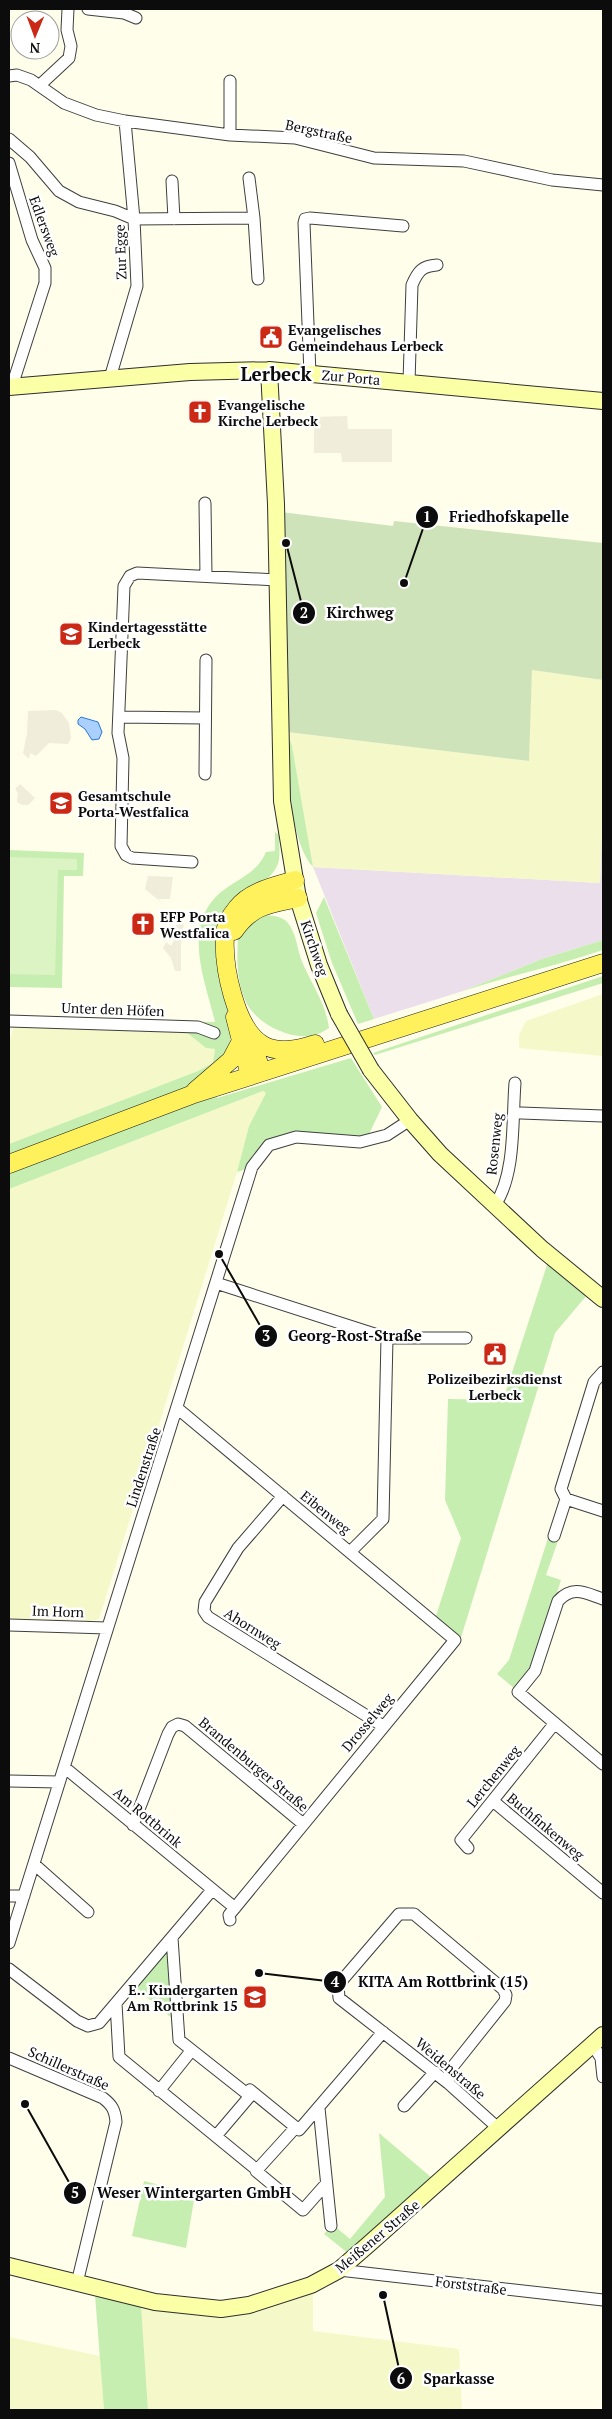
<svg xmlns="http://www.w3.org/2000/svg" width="612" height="2419" font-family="'PT Serif',serif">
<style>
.industrial{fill:#ecdfec}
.farmland{fill:#f5f8c8}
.green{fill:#c7eeb1}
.cemetery{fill:#cfe3ba}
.pitch{fill:#dcf4c3}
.plaza{fill:#f0edda}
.water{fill:#aad1fd;stroke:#2978dc}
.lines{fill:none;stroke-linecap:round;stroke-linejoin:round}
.street-casing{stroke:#3f3f3f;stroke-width:13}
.secondary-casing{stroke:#2e2e2e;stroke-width:18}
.primary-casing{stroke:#1d1d1d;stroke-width:19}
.street{stroke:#fff;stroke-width:11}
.secondary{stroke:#fbffa6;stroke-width:16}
.primary{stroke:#fff15b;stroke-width:18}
.secondary-bridge-casing{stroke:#2e2e2e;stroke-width:18;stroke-linecap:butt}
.secondary-bridge{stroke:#fbffa6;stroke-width:16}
.labels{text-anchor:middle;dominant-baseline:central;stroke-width:5;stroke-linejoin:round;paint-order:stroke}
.street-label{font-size:14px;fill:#0c0c0c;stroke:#fff}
.poi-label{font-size:14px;font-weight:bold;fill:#0c0c0c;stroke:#fff;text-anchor:start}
.district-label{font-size:19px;font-weight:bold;fill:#0c0c0c;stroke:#fff}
.leader{fill:none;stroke:#0c0c0c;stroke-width:2}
.callout-dot{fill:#0c0c0c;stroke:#fff;stroke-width:2}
.mark-label{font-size:15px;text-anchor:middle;font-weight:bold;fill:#fff}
.callout-label{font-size:15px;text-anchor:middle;font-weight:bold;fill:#0c0c0c;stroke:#fff;stroke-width:5;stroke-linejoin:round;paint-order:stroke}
</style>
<rect width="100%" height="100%" fill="#fffeeb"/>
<path class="industrial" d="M603,799v141l-61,19 -82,33 -86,27 -61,-152 287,16z"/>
<path class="farmland" d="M532,670l71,10v119l-3,84 -287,-16 -21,-121 -5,-14 241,29z
M603,994v62l-84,-8v-13l7,-14z
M14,1026l172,6 20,16 9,1 -2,14 -15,8 -189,73v-102z
M264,1091l2,2 -17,33 -12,46 -138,447 -12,3 -78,-2v-431z
M313,2290v41l146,18 3,61h-314l-7,-105 35,6z
M9,2337l91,19 4,54h-95z"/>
<path class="green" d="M287,732l5,14 21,121c-24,-26 -25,-100 -26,-135z
M275,832l4,3c0,9 2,23 -2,31 -12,26 -52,25 -60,61 -10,44 29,86 8,128 -4,7 -14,13 -20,19l12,24 134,-40 31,49 -13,27 -11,11 -62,-5 -25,10 -13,15 -21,7 12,-46 17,-33 -3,-2 -254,98v-45l189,-73 15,-8 2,-14 -9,-1 -20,-16 -177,-7 99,-5 107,2c-10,-42 -34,-96 6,-130 18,-14 36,-19 45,-40l9,-1z
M9,850l75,3 -1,23h-19l-2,112 -53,-1z
M324,897l50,122 -16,5 -26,-61 -16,-50z
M259,915c9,0 23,0 29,8 8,10 9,24 13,36 9,23 25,44 28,69 -5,3 -11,7 -17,8 -25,3 -57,-13 -67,-36 -9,-21 -8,-43 -7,-65z
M603,940v10c-47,16 -95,26 -143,42l82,-33z
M603,976v7l-228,72 -2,-2z
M548,1262l39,33 -32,38 -96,311 -25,-22 27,-84 -16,-38 3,-101 55,1z
M548,1538l10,3 -12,34 15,5 -27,85 -20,23 -17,-14 12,-14z
M169,1948l5,72 -38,-32z
M379,2133l53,45 -83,76 -25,-20 8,-10 18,15 35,-42z
M144,2181l51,13 -9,54 -54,-12z
M95,2295l46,10 7,105h-44z"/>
<path class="cemetery" d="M281,512l112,14 1,-5 209,22v137l-71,-10 -3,91 -242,-29z"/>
<path class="pitch" d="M9,857l68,2v11h-19l-3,105 -46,-1z"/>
<path class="plaza" d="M347,416l1,13h44v33h-50l-1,-9h-27v-36z
M56,710l6,3 7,10 2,15 -3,6 -19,-1 -13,13 -6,-3 -1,6 -6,-6 4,-19 1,-23z
M20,784l15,14 -7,7h-6l-5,-3 1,-9 -3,-4z
M148,876l25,1 -3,22h-12l10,9 -23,-19z
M184,923l-3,18v30h-6l-4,-13 -8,-10 3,-6 5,4 4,-7 -3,-3 5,-1 -1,-10z"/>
<path class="water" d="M81,717l17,5 4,10 -3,7 -7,1 -7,-11 -7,-5v-4z"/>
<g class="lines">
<g class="street-casing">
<path id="street" d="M88,9l36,4 12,5
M9,76l8,-1 14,5 33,23 32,12 29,6 105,14 65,3 79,20 90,3 88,19 51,5
M230,81v54
M40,85l29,-27 2,-12 -4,-16 1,-21
M9,139l21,18 29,34 20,11 36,9 19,8 120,-1 4,61
M9,163l23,77 13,28v15l-33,103
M249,178l5,40
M172,181l2,38
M310,374l-6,-151 1,-4 5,-1 93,8
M110,378l27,-92 -3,-67 -9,-98
M409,382l3,-97c6,-14 10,-19 25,-20
M205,503l1,73
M119,717l86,1
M205,774l1,-114
M192,862l-60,-4 -6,-3 -5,-9 2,-88 -5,-25 6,-147 6,-10 7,-3 140,7
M9,1021l189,6 16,6
M521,1113l82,3
M495,1205c21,-31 17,-85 20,-122
M216,1283l171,55h79
M177,1408l278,232 -226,275 1,5
M283,1496l-45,52 -33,54 -1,9 4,6 175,109
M566,1499l-5,-10 33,-107 9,-10
M554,1536l12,-37 37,12
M351,1551l32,-32 4,-181
M603,1599c-18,-6 -30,-14 -45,2l-23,70 -17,21 85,72
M9,1625l98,3
M64,1767l171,141
M9,1781l50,1
M493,1801l110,92
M133,1825l35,-91 4,-7 6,-3 7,2 117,97
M468,1848l-7,-8 94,-117
M34,1864l54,48
M9,1896h15
M172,1938l7,102 67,53
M9,1943l243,-776 17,-22 27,-8 64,5 27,-7 23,-15
M9,1969l68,52 11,5 11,-3 113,-133
M116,2003l3,54 138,113 -1,1 47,39 23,-26
M593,2045l8,13 2,19
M9,2058l94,40c9,7 12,12 13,24l-39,161
M448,2083l2,-13 55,-69 1,-6 -3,-6 -89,-75h-15l-61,71 1,13 109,85 50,45
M159,2091l32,-40
M246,2093l4,-3 49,40 84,-98
M404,2106l31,-34
M319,2108l12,118
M216,2136l34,-40 -4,-3
M257,2170l39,-43
M339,2270l264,30"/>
</g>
<g class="secondary-casing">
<path id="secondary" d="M269,370l7,134 6,297 16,97 21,67 20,49
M9,387l181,-15 79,-2 334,31
M371,1070l39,50 30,34 102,95 61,50
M9,2266l146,36 66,7 28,-4 62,-20 28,-15 30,-26 234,-209"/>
</g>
<g class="primary-casing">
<path id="primary" d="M295,880c-20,6 -45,11 -58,28 -7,8 -12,18 -12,28 -2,30 10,93 38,109 16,9 36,4 52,-1
M234,931c18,-26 35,-27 64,-33
M235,1017l15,59
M248,1033l14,39
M195,1091l36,-31 9,-17
M9,1164l182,-69 412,-132"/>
</g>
<use href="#street" class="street"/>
<use href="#secondary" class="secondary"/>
<use href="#primary" class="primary"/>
<g class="secondary-bridge-casing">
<path id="secondary-bridge" d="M339,1014l32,56"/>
</g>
<use href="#secondary-bridge" class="secondary-bridge"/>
</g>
<defs>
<g id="civic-square" transform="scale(1.25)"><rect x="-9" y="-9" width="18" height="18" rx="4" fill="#cb2915" stroke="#fff"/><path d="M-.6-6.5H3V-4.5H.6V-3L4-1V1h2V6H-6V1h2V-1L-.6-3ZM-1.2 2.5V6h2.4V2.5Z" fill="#fff"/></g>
<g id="church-square" transform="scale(1.25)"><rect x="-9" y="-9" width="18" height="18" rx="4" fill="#cb2915" stroke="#fff"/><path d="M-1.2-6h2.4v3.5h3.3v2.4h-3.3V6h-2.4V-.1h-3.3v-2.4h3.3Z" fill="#fff"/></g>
<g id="school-square" transform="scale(1.25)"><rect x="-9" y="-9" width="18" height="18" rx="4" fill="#cb2915" stroke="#fff"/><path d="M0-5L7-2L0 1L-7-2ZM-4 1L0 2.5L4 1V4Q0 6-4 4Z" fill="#fff"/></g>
</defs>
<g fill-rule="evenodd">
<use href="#civic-square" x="271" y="337"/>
<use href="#church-square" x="200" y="412"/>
<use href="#school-square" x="71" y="634"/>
<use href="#school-square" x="61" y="803"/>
<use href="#church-square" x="143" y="924"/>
<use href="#civic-square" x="495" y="1354"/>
<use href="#school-square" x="255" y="1997"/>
</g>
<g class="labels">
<g class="street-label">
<text transform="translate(319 131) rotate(12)">Bergstraße</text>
<text transform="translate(45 226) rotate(70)">Edlersweg</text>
<text transform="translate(120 252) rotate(-92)">Zur Egge</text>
<text transform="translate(351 377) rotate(5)">Zur Porta</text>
<text transform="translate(315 948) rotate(71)">Kirchweg</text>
<text transform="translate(113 1009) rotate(2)">Unter den Höfen</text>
<text transform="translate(494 1144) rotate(-84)">Rosenweg</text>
<text transform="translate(143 1467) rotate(-72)">Lindenstraße</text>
<text transform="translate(326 1512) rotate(39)">Eibenweg</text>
<text transform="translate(58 1611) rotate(2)">Im Horn</text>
<text transform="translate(253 1628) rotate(32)">Ahornweg</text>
<text transform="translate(367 1722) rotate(-50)">Drosselweg</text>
<text transform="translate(254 1764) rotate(40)">Brandenburger Straße</text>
<text transform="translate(493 1776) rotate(-51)">Lerchenweg</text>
<text transform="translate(148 1817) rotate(40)">Am Rottbrink</text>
<text transform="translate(546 1826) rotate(40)">Buchfinkenweg</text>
<text transform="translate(69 2068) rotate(24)">Schillerstraße</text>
<text transform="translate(451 2068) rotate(40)">Weidenstraße</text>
<text transform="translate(377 2236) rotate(-40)">Meißener Straße</text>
<text transform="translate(471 2285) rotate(7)">Forststraße</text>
</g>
<g class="poi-label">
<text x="288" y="329">Evangelisches<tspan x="288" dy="16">Gemeindehaus Lerbeck</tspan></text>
<text x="218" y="404">Evangelische<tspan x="218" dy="16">Kirche Lerbeck</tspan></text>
<text x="88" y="626">Kindertagesstätte<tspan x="88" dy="16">Lerbeck</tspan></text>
<text x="78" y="795">Gesamtschule<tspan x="78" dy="16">Porta-Westfalica</tspan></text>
<text x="160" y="916">EFP Porta<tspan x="160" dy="16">Westfalica</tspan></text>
<text x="495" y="1378" text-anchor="middle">Polizeibezirksdienst<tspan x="495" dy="16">Lerbeck</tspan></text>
<text x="238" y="1989" text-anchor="end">E.. Kindergarten<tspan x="238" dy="16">Am Rottbrink 15</tspan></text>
</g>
<g class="district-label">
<text x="276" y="373">Lerbeck</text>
</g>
</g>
<path class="leader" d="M404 583L427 517M286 543L304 613M219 1254L266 1336M259 1973L335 1982M25 2104L75 2193M383 2295L401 2378"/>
<g class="callout-dot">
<circle cx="404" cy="583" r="5"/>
<circle cx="286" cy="543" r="5"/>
<circle cx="219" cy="1254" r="5"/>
<circle cx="259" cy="1973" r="5"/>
<circle cx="25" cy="2104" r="5"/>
<circle cx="383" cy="2295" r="5"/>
<circle cx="427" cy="517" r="12"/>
<circle cx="304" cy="613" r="12"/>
<circle cx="266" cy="1336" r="12"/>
<circle cx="335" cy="1982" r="12"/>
<circle cx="75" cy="2193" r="12"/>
<circle cx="401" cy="2378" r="12"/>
</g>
<g class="mark-label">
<text x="427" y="522">1</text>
<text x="304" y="618">2</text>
<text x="266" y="1341">3</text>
<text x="335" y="1987">4</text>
<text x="75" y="2198">5</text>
<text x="401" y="2384">6</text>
</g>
<g class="callout-label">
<text x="509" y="522">Friedhofskapelle</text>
<text x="360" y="618">Kirchweg</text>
<text x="355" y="1341">Georg-Rost-Straße</text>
<text x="443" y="1987">KITA Am Rottbrink (15)</text>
<text x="194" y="2198">Weser Wintergarten GmbH</text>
<text x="459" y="2384">Sparkasse</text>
</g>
<rect width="612" height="2419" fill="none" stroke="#0c0c0c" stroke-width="20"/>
<g transform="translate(35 35) rotate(181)"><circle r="24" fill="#ffffff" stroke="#9e9e9e"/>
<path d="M0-4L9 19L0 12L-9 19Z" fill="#cb2915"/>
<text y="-8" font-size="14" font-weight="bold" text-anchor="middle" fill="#0c0c0c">N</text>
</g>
</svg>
